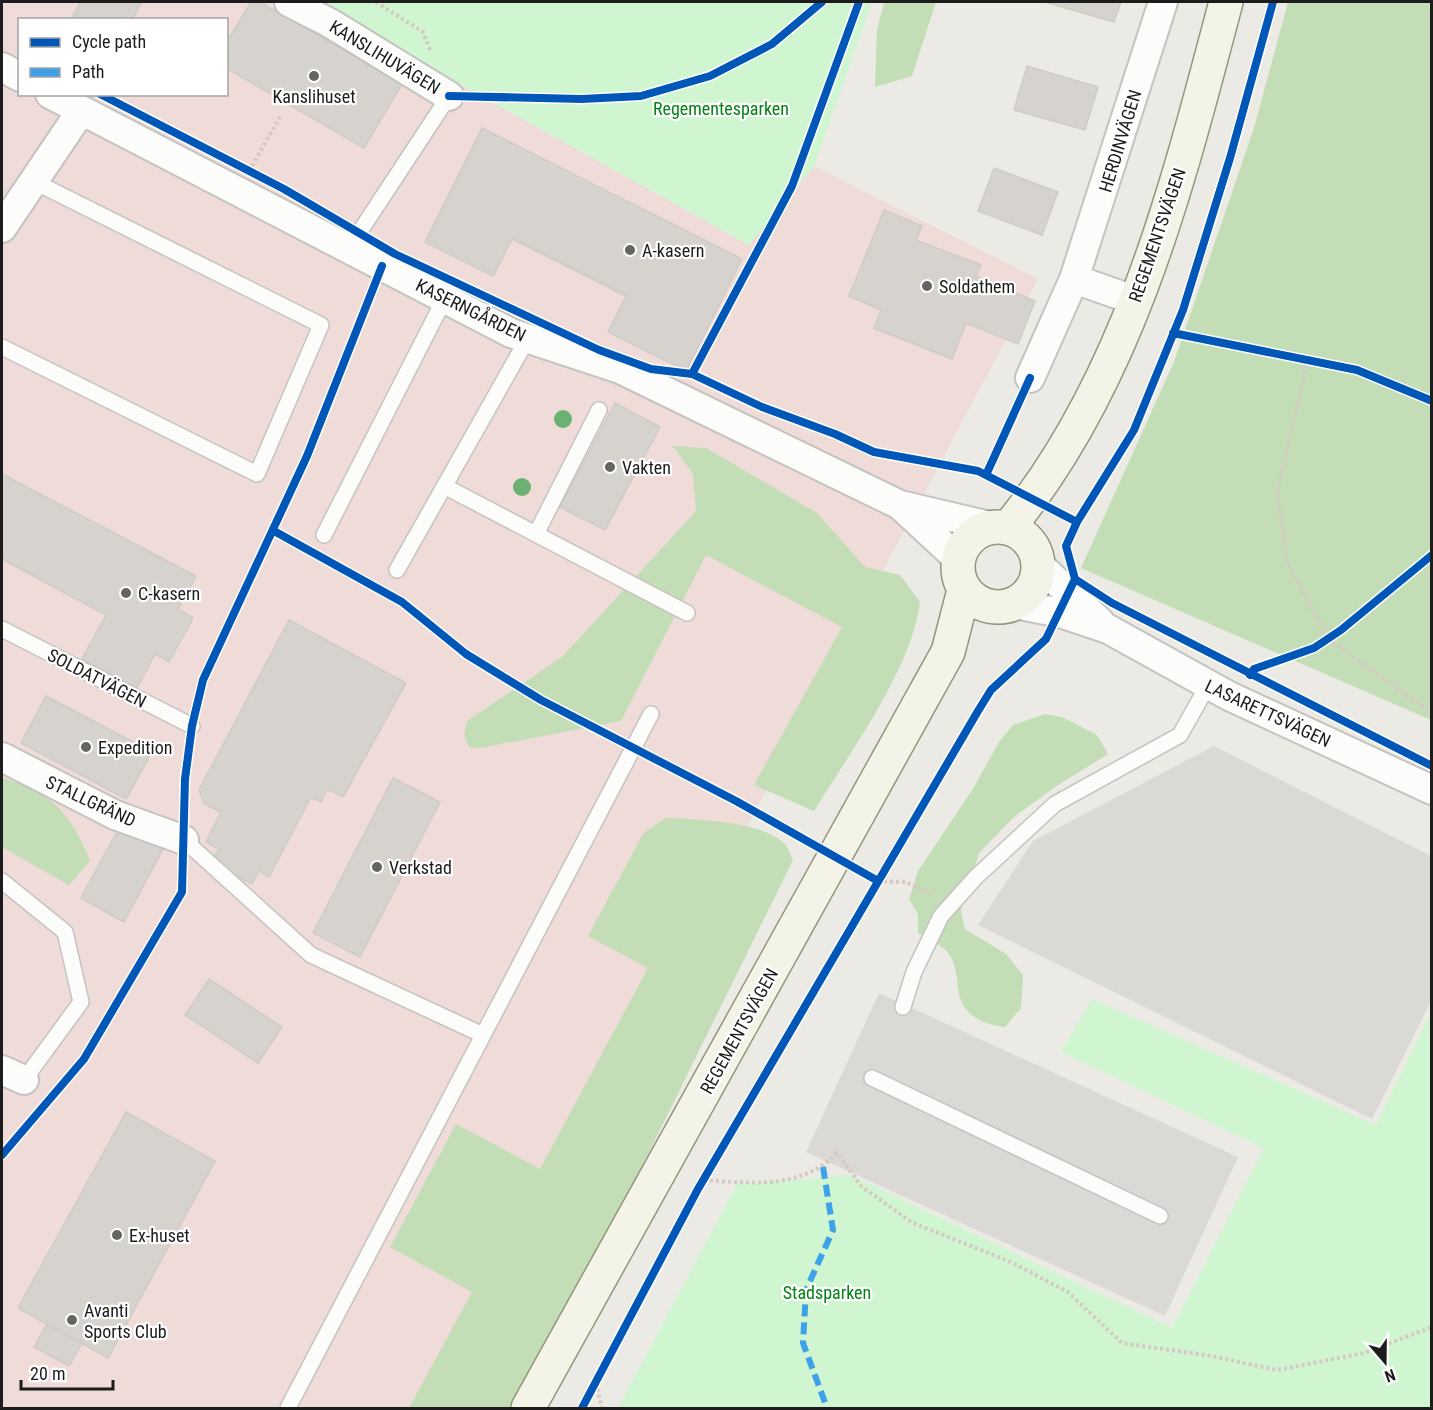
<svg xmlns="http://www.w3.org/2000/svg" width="1433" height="1410" font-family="'Roboto Condensed',sans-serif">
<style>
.residential{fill:#dad9d6}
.commercial{fill:#efdcd8;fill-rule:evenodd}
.forest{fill:#c3ddb7}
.park{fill:#d0f5d1}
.building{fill:#d6d3cf;stroke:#cfcbc5;stroke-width:1.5}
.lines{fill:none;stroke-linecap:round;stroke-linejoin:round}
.lane-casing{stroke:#c4c3c0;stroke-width:18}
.street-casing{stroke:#c4c3c0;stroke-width:32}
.secondary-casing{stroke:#93957c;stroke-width:36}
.path{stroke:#d7c8c3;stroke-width:4;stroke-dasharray:3 3;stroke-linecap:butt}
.lane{stroke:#fcfcfb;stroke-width:15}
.street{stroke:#fcfcfb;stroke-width:28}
.secondary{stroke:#f3f3e8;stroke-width:33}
.quiet{stroke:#3da2ea;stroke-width:6;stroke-dasharray:12 6;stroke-linecap:butt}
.cycleway-casing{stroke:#fff;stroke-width:11}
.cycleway{stroke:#0057b8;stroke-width:8}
.tree{fill:#6bb171}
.poi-dot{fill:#656462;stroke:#fff;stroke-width:2}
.labels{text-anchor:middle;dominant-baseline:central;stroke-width:4.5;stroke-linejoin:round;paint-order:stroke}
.street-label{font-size:18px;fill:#1c1c1c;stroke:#fff}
.poi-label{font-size:18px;fill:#1c1c1c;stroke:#fff;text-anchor:start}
.park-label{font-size:18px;fill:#028313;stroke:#fff}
</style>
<rect width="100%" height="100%" fill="#eceae4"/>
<path class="residential" d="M1214,746l217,110v145l-59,118 -394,-194 55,-84z
M879,993l359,164 -73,159 -359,-164z"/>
<path class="commercial" d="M2,2h310l437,243 65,-79 224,113 -600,1129h-436zM20,20h206v74h-206z"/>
<path class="forest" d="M884,2h52l-24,74 -37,11 2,-57z
M1288,2h143v718l-350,-152 93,-206 80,-234z
M673,446l33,2 111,65 48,54 35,8 20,27c-8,67 -70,150 -106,209l-60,-26 88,-158 -136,-72 -85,166 -141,27 -11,-1 -5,-12 3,-14 95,-64 134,-146 -3,-37z
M1045,714l17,3 35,18 11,19 -53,33 -41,30 -35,36 -18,58 4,18 41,25 17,21 -2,33 -16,19c-19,-2 -41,-10 -46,-33 -3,-14 -1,-27 -10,-40 -6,-9 -22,-16 -31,-21v-19l-9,-15 9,-28 56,-84 25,-45 14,-17z
M2,778c49,14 69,35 88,83l-21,24 -67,-38z
M665,818c30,1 96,3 119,25 4,3 6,12 9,17l-203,412 -72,136h-109l63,-116 -82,-45 66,-123 84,45 108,-201 -60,-32 55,-102z"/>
<path class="park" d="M312,2h560l-58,164 -65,79z
M1092,999l284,126 55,-112v395h-813l119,-224 113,-9 322,153 92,-180 -203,-96z"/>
<path class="building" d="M80,2h62l-10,18h-61z
M251,2h9l142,82 -38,64 -138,-80v-25z
M1045,2h76l-7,20z
M1027,66l71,21 -13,43 -71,-20z
M482,128l260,131 -56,112 -78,-39 18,-36 -114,-57 -19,37 -68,-34z
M994,168l64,24 -16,43 -64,-24z
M884,210l38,16 -6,14 65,25 -5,11 59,25 -17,43 -52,-21 -14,36 -78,-31 7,-18 -32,-14z
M615,403l45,24 -55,103 -45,-23z
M2,474l194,102 -18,33 15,9 -24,44 -14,-8 -18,34 -55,-29 24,-44 -104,-56z
M289,620l117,63 -63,114 -16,-8 -6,13 -10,-5 -42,80 -10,-6 -7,13 -42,-21 9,-14 -13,-7 15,-30 -17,-8 -5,-14z
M46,696l106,56 -26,47 -105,-56z
M393,778l47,24 -80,155 -47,-24z
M120,826l43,23 -39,73 -43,-24z
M209,979l73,48 -24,36 -73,-48z
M126,1112l89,49 -107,197 -90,-50z
M47,1324l35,19 -13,23 -35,-19z"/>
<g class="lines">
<g class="lane-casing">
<path id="lane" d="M349,248l100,-152
M2,347l255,127 64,-149 -288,-144
M444,486l243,127
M536,534l63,-124
M324,535l121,-237
M397,570l131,-232
M2,629l190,97
M184,840l127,115 172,80
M2,881l63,51 16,70 -57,78
M903,1007l11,-35 27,-56 35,-39 79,-73 125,-69 28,-50
M872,1078l288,138
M288,1408l363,-694"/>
</g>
<g class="street-casing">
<path id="street" d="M289,2l41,21 119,73
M2,67l18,10
M50,94l461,239 109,36 280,136 94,22
M2,228l79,-117
M1074,279l60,21
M1030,378l44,-99 89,-277
M901,506l57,53
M1038,564l62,58
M1015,604l45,9 48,16 121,67 203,94
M2,757l113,58 69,25
M2,1070l22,10"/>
</g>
<g class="secondary-casing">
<path id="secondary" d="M958 567a40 40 0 1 1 80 0a40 40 0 1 1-80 0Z
M1008,528c122,-148 170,-345 218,-526
M528,1408l420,-756 16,-62"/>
</g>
<path class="path" d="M376,2l47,30 7,18
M252,166l29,-51
M1308,359l-31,134 10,68 41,78 104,74
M878,881l28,1 25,12
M704,1180c47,3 97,10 133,-27l25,34 51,36 100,40 55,29 54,51 89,13 66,14 87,-17 68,-26
M596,1383l6,25"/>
<use href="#lane" class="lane"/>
<use href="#street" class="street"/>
<use href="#secondary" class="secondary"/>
<path class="quiet" d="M823,1167l10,63 -27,60 -3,53 24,65"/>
<g class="cycleway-casing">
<path id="cycleway" d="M1273,2l-43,156 -47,152 -49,120 -57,92 -11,24 9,33 37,24 320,163
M100,94l184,95 111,65 204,96 52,19 41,5 70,33 73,27 39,18 104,19 99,51
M449,96l133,3 59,-3 69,-20 62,-32 50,-42
M1173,333l184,37 75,31
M692,374l100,-188 67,-184
M986,475l44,-97
M274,531l128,71 64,52 75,46 195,101 142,80
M1250,675l4,-6 60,-21 27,-18 91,-75
M2,1155l82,-96 98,-167 3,-113 7,-53 11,-46 104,-224 75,-190
M582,1408l116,-219 280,-478 13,-21 55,-51 29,-60"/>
</g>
<use href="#cycleway" class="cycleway"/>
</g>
<g class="tree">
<circle cx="563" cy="419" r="9"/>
<circle cx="522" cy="487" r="9"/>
</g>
<g class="poi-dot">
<circle cx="314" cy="76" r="6"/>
<circle cx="630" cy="250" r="6"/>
<circle cx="927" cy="286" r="6"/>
<circle cx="610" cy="467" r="6"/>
<circle cx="126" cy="593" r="6"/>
<circle cx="86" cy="747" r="6"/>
<circle cx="377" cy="867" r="6"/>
<circle cx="117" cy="1235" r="6"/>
<circle cx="72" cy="1320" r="6"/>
</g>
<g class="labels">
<g class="street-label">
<text transform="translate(385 57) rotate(31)">KANSLIHUVÄGEN</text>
<text transform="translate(1120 141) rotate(-73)">HERDINVÄGEN</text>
<text transform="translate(1157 235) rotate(-71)">REGEMENTSVÄGEN</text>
<text transform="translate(471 310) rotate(26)">KASERNGÅRDEN</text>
<text transform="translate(97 678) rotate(27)">SOLDATVÄGEN</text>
<text transform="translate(1268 713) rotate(25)">LASARETTSVÄGEN</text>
<text transform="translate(91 801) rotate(25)">STALLGRÄND</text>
<text transform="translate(739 1031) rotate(-61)">REGEMENTSVÄGEN</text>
</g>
<g class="poi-label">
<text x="314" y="96" text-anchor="middle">Kanslihuset</text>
<text x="642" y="250">A-kasern</text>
<text x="939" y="286">Soldathem</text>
<text x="622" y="467">Vakten</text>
<text x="138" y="593">C-kasern</text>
<text x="98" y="747">Expedition</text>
<text x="389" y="867">Verkstad</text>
<text x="129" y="1235">Ex-huset</text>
<text x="84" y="1310">Avanti<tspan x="84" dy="21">Sports Club</tspan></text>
</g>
<g class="park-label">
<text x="721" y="108">Regementesparken</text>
<text x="827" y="1292">Stadsparken</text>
</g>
</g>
<rect width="1433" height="1410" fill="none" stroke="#1c1c1c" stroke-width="6"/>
<rect x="18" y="18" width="210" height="78" fill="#ffffff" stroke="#a4a4a4" stroke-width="1.5"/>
<rect x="30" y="38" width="30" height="9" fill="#0057b8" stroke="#a4a4a4" stroke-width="1.5"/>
<text x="72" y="48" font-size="18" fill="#1c1c1c">Cycle path</text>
<rect x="30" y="68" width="30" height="9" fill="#3da2ea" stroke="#a4a4a4" stroke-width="1.5"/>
<text x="72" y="78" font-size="18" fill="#1c1c1c">Path</text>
<g transform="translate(1385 1362) rotate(160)" stroke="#ffffff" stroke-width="4.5" paint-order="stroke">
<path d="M0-4.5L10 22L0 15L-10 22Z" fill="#1c1c1c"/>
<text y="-9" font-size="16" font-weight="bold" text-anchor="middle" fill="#1c1c1c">N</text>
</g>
<path d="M21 1380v9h92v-9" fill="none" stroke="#1c1c1c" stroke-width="3"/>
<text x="30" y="1380" font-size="18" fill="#1c1c1c" stroke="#ffffff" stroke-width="4.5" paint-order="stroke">20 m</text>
</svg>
